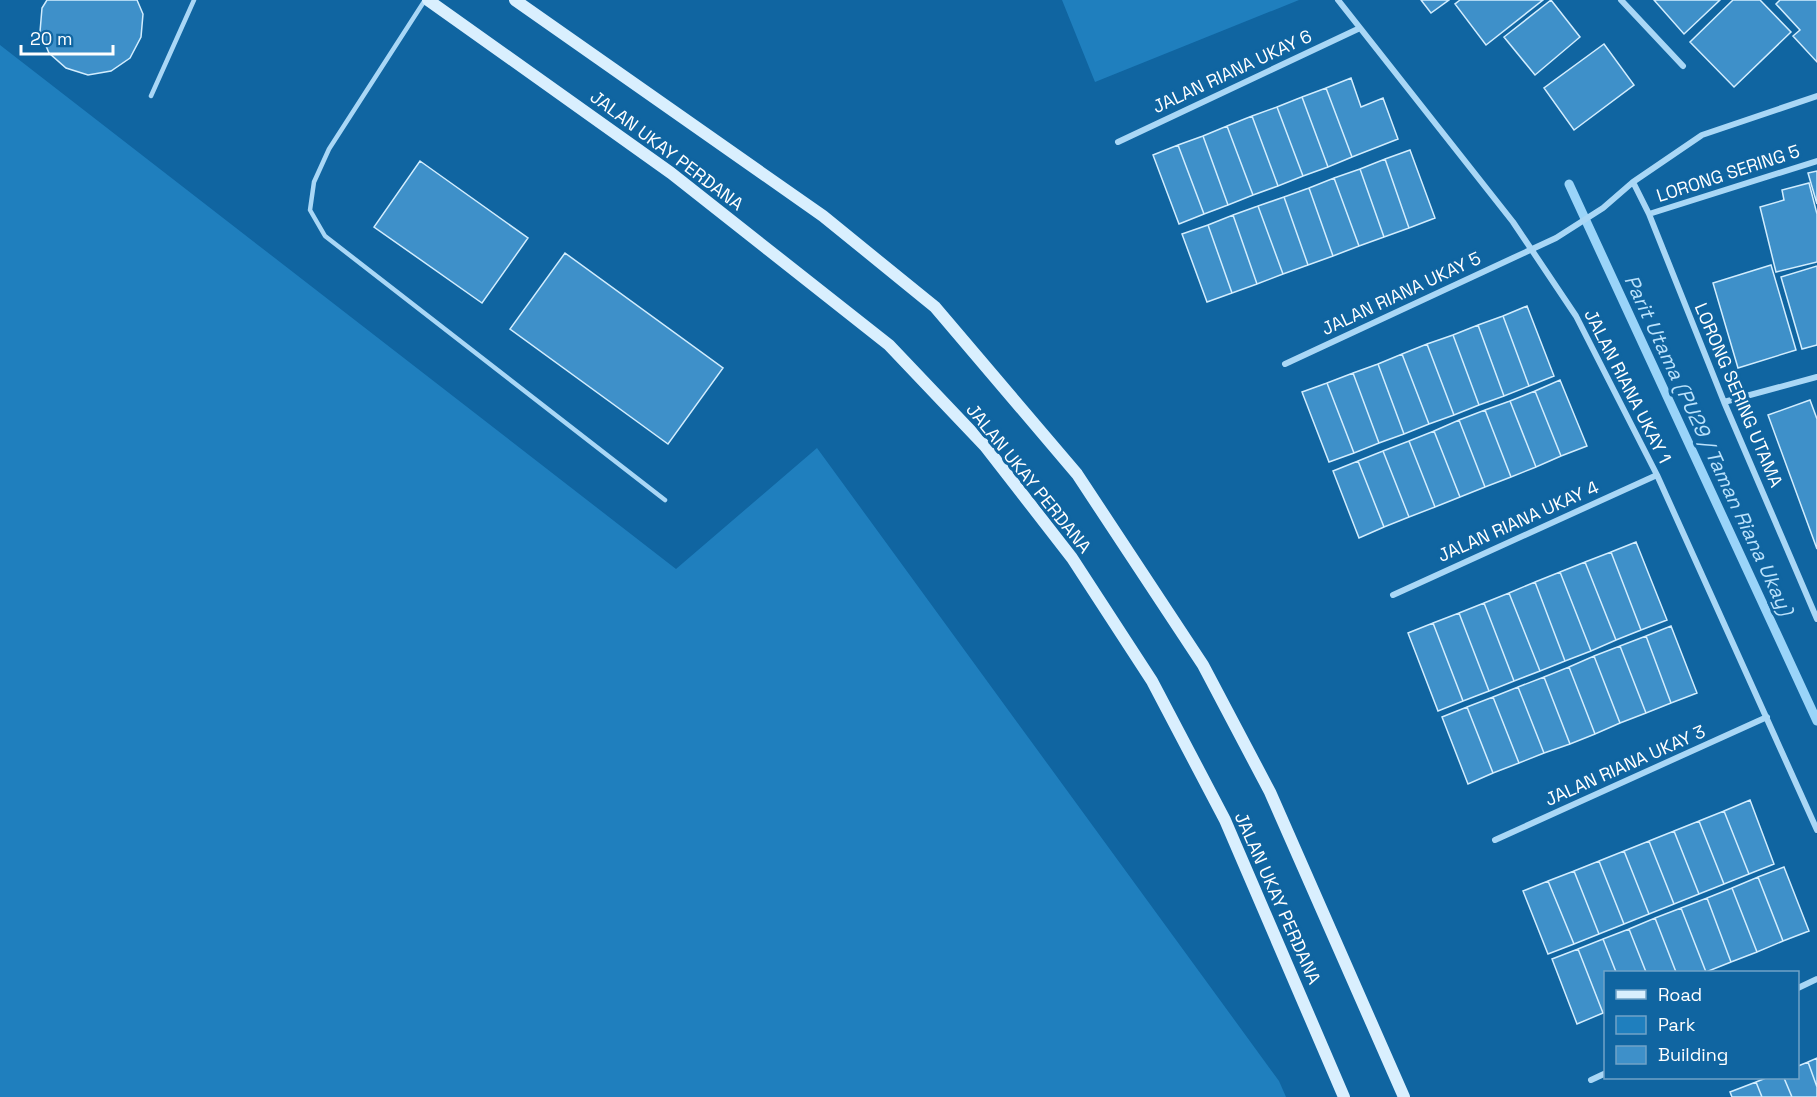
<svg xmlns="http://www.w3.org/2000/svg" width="1817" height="1097" font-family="'Space Grotesk',sans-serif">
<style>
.green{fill:#1f7fbe}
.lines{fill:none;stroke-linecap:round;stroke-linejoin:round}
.stream{stroke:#9ad4f9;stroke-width:9}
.building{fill:#3e90c9;stroke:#d2edfe;stroke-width:1.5}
.lane{stroke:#a9d7f6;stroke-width:4.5}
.street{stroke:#a9d7f6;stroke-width:6}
.secondary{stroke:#d9effe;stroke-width:12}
.labels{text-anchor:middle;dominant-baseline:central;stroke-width:6;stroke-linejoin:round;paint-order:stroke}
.street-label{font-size:18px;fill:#fff;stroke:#1065a1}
.water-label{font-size:20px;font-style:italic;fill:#bae2fc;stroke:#1065a1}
</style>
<rect width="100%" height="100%" fill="#1065a1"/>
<path class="green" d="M1062,0h237l-204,82z
M0,45l676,524 141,-121 462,633 7,16h-1286z"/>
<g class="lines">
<path class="stream" d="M1569,184l248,537"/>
</g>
<path class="building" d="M47,0h90l6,14 -2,23 -11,21 -19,13 -23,4 -22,-7 -17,-15 -9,-21 2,-24z
M1421,0h28l-18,13z
M1460,0h83l-57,45 -31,-41z
M1551,0l29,37 -45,38 -31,-38z
M1654,0h66l-36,34z
M1733,0h27l31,32 -57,55 -44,-45z
M1780,0h37v62l-24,-26 7,-6 -24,-26z
M1604,44l30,41 -60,45 -30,-42z
M1351,78l10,29 22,-9 15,41 -46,18 -26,-69z
M1326,88l26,69 -24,10 -26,-70z
M1302,97l26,70 -25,9 -26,-69z
M1277,107l26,69 -25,10 -26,-70z
M1252,116l26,70 -25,9 -26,-69z
M1227,126l26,69 -25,10 -25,-69z
M1203,136l25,69 -24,9 -26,-69z
M1178,145l26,69 -25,10 -26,-69z
M1410,150l25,68 -26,10 -24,-69z
M1385,159l24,69 -25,9 -24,-68z
M420,161l108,77 -46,65 -108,-76z
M1360,169l24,68 -25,9 -25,-68z
M1817,171v33l-9,-31z
M1334,178l25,68 -26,10 -24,-68z
M1809,183l8,31v48l-41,10 -16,-65 24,-7 -2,-10z
M1309,188l24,68 -25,9 -24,-68z
M1284,197l24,68 -25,9 -25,-68z
M1258,206l25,68 -26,10 -24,-69z
M1233,215l24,69 -25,9 -24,-68z
M1208,225l24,68 -25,9 -25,-68z
M565,253l158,115 -55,76 -158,-115z
M1771,265l25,85 -58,18 -25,-85z
M1817,266v79l-15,4 -21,-72z
M1527,306l27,70 -25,10 -26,-70z
M1503,316l26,70 -25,10 -26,-71z
M1478,325l26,71 -25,9 -26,-70z
M1453,335l26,70 -25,10 -27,-71z
M1427,344l27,71 -25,9 -27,-70z
M1402,354l27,70 -25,10 -26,-70z
M1378,364l26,70 -25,9 -26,-70z
M1353,373l26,70 -25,10 -27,-70z
M1560,380l27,66 -26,10 -26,-65z
M1327,383l27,70 -25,9 -27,-70z
M1535,391l26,65 -25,11 -26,-66z
M1810,400l7,19v130l-49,-134z
M1510,401l26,66 -25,10 -26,-67z
M1485,410l26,67 -26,10 -26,-67z
M1459,420l26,67 -25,10 -26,-66z
M1434,431l26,66 -25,10 -26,-66z
M1409,441l26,66 -26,10 -26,-66z
M1383,451l26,66 -25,10 -26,-66z
M1358,461l26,66 -25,11 -26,-67z
M1636,542l31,78 -26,10 -30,-78z
M1611,552l30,78 -25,10 -31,-78z
M1585,562l31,78 -25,11 -31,-79z
M1560,572l31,79 -26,10 -30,-79z
M1535,582l30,79 -25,10 -31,-78z
M1509,593l31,78 -26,10 -30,-78z
M1484,603l30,78 -25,10 -30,-78z
M1459,613l30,78 -26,10 -30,-78z
M1433,623l30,78 -25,10 -30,-78z
M1671,626l26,67 -26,10 -25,-67z
M1646,636l25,67 -25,10 -26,-67z
M1620,646l26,67 -26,10 -26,-67z
M1594,656l26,67 -25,11 -26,-67z
M1569,667l26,67 -25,10 -26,-67z
M1544,677l26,67 -26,9 -26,-66z
M1518,687l26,66 -25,10 -26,-66z
M1493,697l26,66 -26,10 -26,-66z
M1467,707l26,66 -25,11 -26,-67z
M1750,800l24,64 -25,10 -25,-63z
M1724,811l25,63 -25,10 -25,-63z
M1699,821l25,63 -25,10 -25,-63z
M1674,831l25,63 -25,10 -25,-63z
M1649,841l25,63 -25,10 -25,-63z
M1624,851l25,63 -25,10 -25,-63z
M1599,861l25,63 -25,10 -25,-63z
M1784,867l25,64 -26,10 -25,-64z
M1574,871l25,63 -25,10 -26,-63z
M1758,877l25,64 -26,11 -25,-64z
M1548,881l26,63 -26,10 -25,-63z
M1732,888l25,64 -26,10 -24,-64z
M1707,898l24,64 -25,10 -25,-64z
M1681,908l25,64h-30l-21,-54z
M1655,918l21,54h-30l-17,-43z
M1629,929l17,43h-30l-13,-33z
M1603,939l13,33h-10v40l-3,1 -25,-64z
M1578,949l25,64 -26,11 -25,-65z
M1817,1058v29l-9,-25z
M1808,1062l9,25v10h-25l-8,-19h14v-12z
M1766,1078h18l8,19h-30l-6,-15z
M1756,1082l6,15h-30l-2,-5z"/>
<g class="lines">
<path class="lane" d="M425,0l-96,149 -15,33 -4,28 15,26 340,264
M151,96l43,-96"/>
<path class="street" d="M1338,0l175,222 63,94 81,159 160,355
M1621,0l62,66
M1118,142l242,-114
M1633,182l16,32 75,188 93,217
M1649,214l168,-53
M1285,364l271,-126 47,-30 30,-26 69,-47 115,-39
M1724,402l93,-25
M1393,595l264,-120
M1495,840l272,-123
M1798,988l19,-9
M1591,1080l15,-7"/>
<path class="secondary" d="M428,0l243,173 218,172 96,101 87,112 80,123 73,139 119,277
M515,0l308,216 112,91 142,167 126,191 67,127 134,305"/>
</g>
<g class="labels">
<g class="street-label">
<text transform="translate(1232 71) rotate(-25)">JALAN RIANA UKAY 6</text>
<text transform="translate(667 150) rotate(37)">JALAN UKAY PERDANA</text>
<text transform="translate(1728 173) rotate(-18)">LORONG SERING 5</text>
<text transform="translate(1401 293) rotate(-25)">JALAN RIANA UKAY 5</text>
<text transform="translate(1628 386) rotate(63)">JALAN RIANA UKAY 1</text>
<text transform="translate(1739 395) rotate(67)">LORONG SERING UTAMA</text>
<text transform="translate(1029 478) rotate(51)">JALAN UKAY PERDANA</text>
<text transform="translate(1518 521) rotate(-24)">JALAN RIANA UKAY 4</text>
<text transform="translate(1625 765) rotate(-24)">JALAN RIANA UKAY 3</text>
<text transform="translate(1278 898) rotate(66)">JALAN UKAY PERDANA</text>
</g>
<g class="water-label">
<text transform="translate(1709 445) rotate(65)">Parit Utama (PU29 / Taman Riana Ukay)</text>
</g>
</g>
<rect x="1604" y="971" width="195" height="108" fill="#1065a1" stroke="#70a3c7" stroke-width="1.5"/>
<rect x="1616" y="990" width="30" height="9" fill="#d9effe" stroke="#70a3c7" stroke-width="1.5"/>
<text x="1658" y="1001" font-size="18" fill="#ffffff">Road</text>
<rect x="1616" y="1016" width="30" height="18" fill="#1f7fbe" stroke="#70a3c7" stroke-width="1.5"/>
<text x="1658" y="1031" font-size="18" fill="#ffffff">Park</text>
<rect x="1616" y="1046" width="30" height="18" fill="#3e90c9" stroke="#70a3c7" stroke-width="1.5"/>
<text x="1658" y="1061" font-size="18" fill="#ffffff">Building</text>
<path d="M21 45v9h92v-9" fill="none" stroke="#ffffff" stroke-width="3"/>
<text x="30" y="45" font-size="18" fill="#ffffff" stroke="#1065a1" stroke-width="4.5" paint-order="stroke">20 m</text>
</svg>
